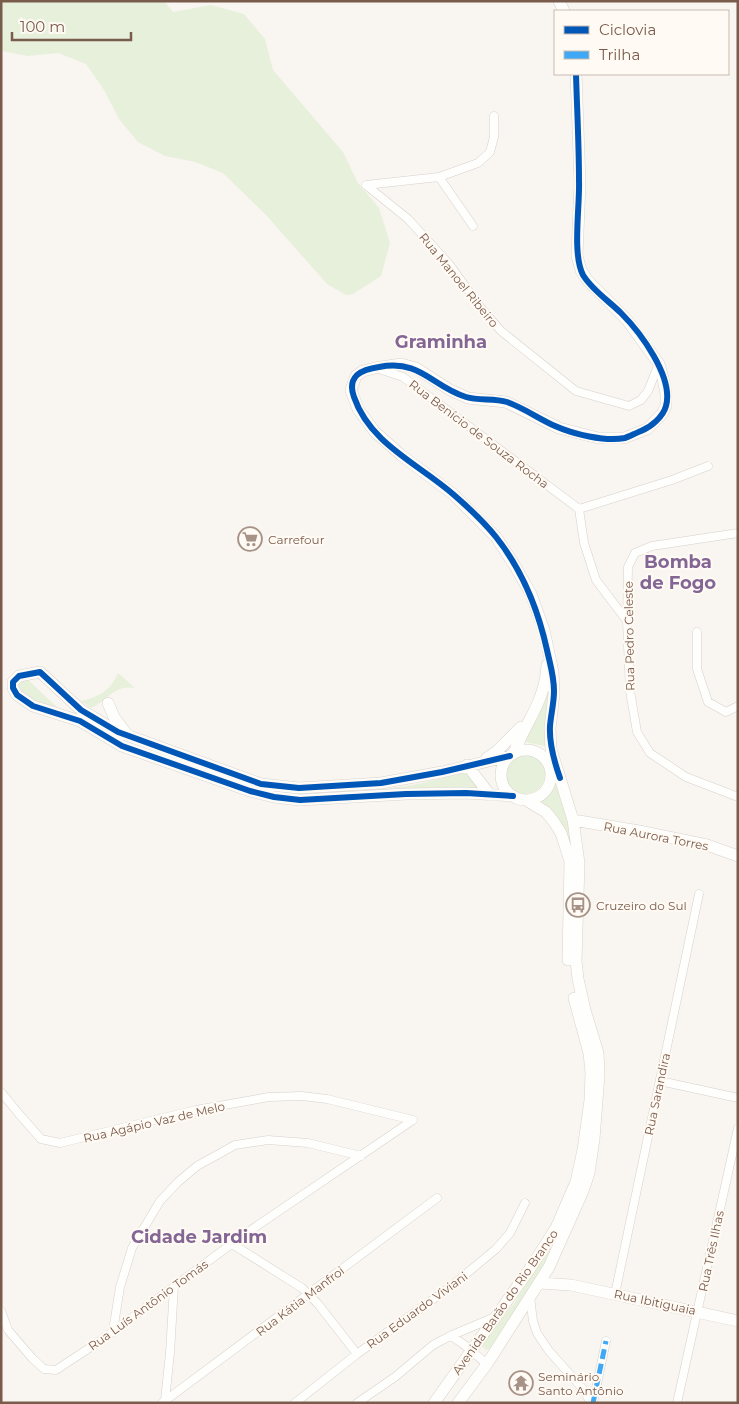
<svg xmlns="http://www.w3.org/2000/svg" width="739" height="1404" font-family="Montserrat,sans-serif">
<style>
.green{fill:#e7f0db}
.lines{fill:none;stroke-linecap:round;stroke-linejoin:round}
.street-casing{stroke:#d7d1cb;stroke-width:9}
.secondary-casing{stroke:#d9d2cb;stroke-width:12}
.street{stroke:#fefefd;stroke-width:8}
.secondary{stroke:#fefefd;stroke-width:11}
.quiet{stroke:#3fa9f5;stroke-width:5;stroke-dasharray:10 5;stroke-linecap:butt}
.cycleway-casing{stroke:#fffaf3;stroke-width:9}
.cycleway{stroke:#0057b8;stroke-width:6}
.labels{text-anchor:middle;dominant-baseline:central;stroke-width:4;stroke-linejoin:round;paint-order:stroke}
.street-label{font-size:12px;fill:#7a5c4d;stroke:#fffaf3}
.poi-label{font-size:12px;fill:#7a5c4d;stroke:#fffaf3;text-anchor:start}
.district-label{font-size:18px;font-weight:bold;fill:#846695;stroke:#fffaf3}
</style>
<rect width="100%" height="100%" fill="#f9f5f0"/>
<path class="green" d="M1,1h163l9,11 38,-7 33,9 21,25 8,31 70,82 15,31 21,25 11,35 -9,33 -28,18 -7,1 -19,-11 -60,-68 -44,-43 -28,-11 -30,-6 -27,-14 -19,-23 -15,-29 -18,-26 -28,-11 -30,3 -27,-5z
M118,673l17,15c-23,-3 -25,12 -44,20l-10,-7c17,-3 31,-12 37,-28z
M27,679l31,29 -27,-8 -13,-11v-7z
M549,690l-4,56 -20,-4 19,-39z
M505 774a20 20 0 1 1 40 0a20 20 0 1 1-40 0Z
M466,772l12,16 -39,-1 -67,5v-2c32,-2 62,-9 94,-18z
M555,781l14,43 4,35 -34,-55 10,-9z
M562,1227l-19,41 -51,80 -6,2 -4,-4v-3l33,-41z"/>
<g class="lines">
<g class="street-casing">
<path id="street" d="M439,177l34,49
M366,185l42,34 41,45 32,44 20,23 75,60 53,15 12,-6 7,-9 10,-25
M366,185l73,-8 39,-14 12,-11 4,-15v-21
M379,369l24,8 176,132
M579,509l93,-29 36,-14
M579,509l5,34 12,37 31,41
M738,533l-86,13 -17,7 -7,14 -1,54 3,70 7,41 13,21 36,24 52,20
M697,632v37l11,33 18,10 12,-6
M660,1081l78,17
M1,1092l18,22 22,25 19,4 136,-33 73,-13 33,-1 25,3 86,21
M232,1244l70,44 16,16 39,50
M615,1294l84,-400
M530,1297l3,24 4,12 12,18 34,38 8,14
M1,1311l7,19 24,28 12,11 12,1 47,-31 142,-105 168,-114
M113,1331l7,-44 12,-39 28,-47 18,-19 19,-16 38,-21 33,-5 40,3 53,13
M450,1336c14,6 24,18 37,28
M165,1400l5,-47 4,-67
M162,1403l275,-205
M295,1403l62,-49 92,-66 47,-39 14,-16 15,-30
M357,1403l38,-26 38,-32 17,-9 45,-19
M593,1403l13,-62
M677,1403l61,-275"/>
</g>
<g class="secondary-casing">
<path id="secondary" d="M559,1l5,10
M108,703l6,14 12,16
M501 775a25 25 0 1 1 50 0a25 25 0 1 1-50 0Z
M514,753c12,-32 31,-51 33,-88
M510,756l-68,16 -61,11 -82,5 -38,-4 -143,-52 -37,-22 -41,-38 -21,4 -6,6v6l4,7 16,11 47,15 42,25 128,45 24,6 26,3 106,-6 60,-1 47,3
M487,758l10,-7 24,-24
M467,765l23,30
M526,800l20,12 8,10 7,11 9,28 -2,99
M573,820l66,11 68,14 31,11
M540,1283l31,2 167,36
M434,1403l95,-133 27,-42 20,-46 7,-32 7,-50 1,-27 -2,-20 -15,-55
M458,1403l29,-39 62,-97 34,-76 6,-18 5,-34 5,-64 -1,-22 -13,-43 -7,-31 -2,-18 3,-98 -6,-43 -22,-71 -1,-21 4,-34 -1,-22 -9,-42 -13,-36 -16,-28 -19,-29 -43,-43 -52,-39 -26,-23 -17,-23 -7,-19 5,-14 7,-5 12,-3 26,-4 15,4 34,22 18,8 38,4 53,26 39,10h26l23,-9 15,-15 4,-8v-12l-3,-16 -4,-14 -32,-44 -39,-39 -7,-11 -4,-14 3,-73 -4,-109"/>
</g>
<use href="#street" class="street"/>
<use href="#secondary" class="secondary"/>
<path class="quiet" d="M593,1403l13,-62"/>
<g class="cycleway-casing">
<path id="cycleway" d="M510,756l-68,16 -61,11 -82,5 -38,-4 -143,-52 -37,-22 -41,-38 -21,4 -6,6v6l4,7 16,11 47,15 42,25 128,45 24,6 26,3 106,-6 60,-1 47,3
M560,778c-6,-17 -11,-34 -10,-52 1,-12 4,-23 4,-35 0,-15 -4,-27 -7,-41 -9,-41 -24,-79 -51,-113 -12,-15 -27,-29 -42,-42 -35,-31 -84,-51 -100,-98 -3,-8 -3,-16 3,-22 6,-5 15,-7 22,-8 42,-8 52,19 87,30 13,4 28,1 41,5 17,6 32,17 48,24 18,8 50,16 70,12 5,-2 11,-5 16,-7 10,-4 22,-14 25,-25 8,-29 -26,-74 -45,-93 -12,-12 -29,-23 -38,-38 -11,-21 -3,-69 -4,-94 0,-36 -2,-72 -3,-107"/>
</g>
<use href="#cycleway" class="cycleway"/>
</g>
<defs>
<g id="supermarket-ring" transform="scale(1.25)"><circle r="9.5" fill="#fffaf3" stroke="#a69286" stroke-width="1.5"/><path d="M-6-5.5h2.5l.6 2H6L4.5 2H-2.5L-4.4-4H-6ZM-1.5 3.2a1.3 1.3 0 1 0 .1 0ZM3 3.2a1.3 1.3 0 1 0 .1 0Z" fill="#a69286"/></g>
<g id="bus-ring" transform="scale(1.25)"><circle r="9.5" fill="#fffaf3" stroke="#a69286" stroke-width="1.5"/><path d="M-5-6H5V4H4V6H2V4H-2V6H-4V4H-5ZM-3.5-4V0h7V-4ZM-3.5 1.2v1.5H-2V1.2ZM2 1.2v1.5H3.5V1.2Z" fill="#a69286"/></g>
<g id="temple-ring" transform="scale(1.25)"><circle r="9.5" fill="#fffaf3" stroke="#a69286" stroke-width="1.5"/><path d="M0-6L5-2H3V0L6.5 2.5H4V6H1.5V3h-3V6H-4V2.5H-6.5L-3 0V-2H-5Z" fill="#a69286"/></g>
</defs>
<g fill-rule="evenodd">
<use href="#supermarket-ring" x="250" y="539"/>
<use href="#bus-ring" x="578" y="905"/>
<use href="#temple-ring" x="521" y="1383"/>
</g>
<g class="labels">
<g class="street-label">
<text transform="translate(459 280) rotate(51)">Rua Manoel Ribeiro</text>
<text transform="translate(479 434) rotate(37)">Rua Benício de Souza Rocha</text>
<text transform="translate(629 636) rotate(-91)">Rua Pedro Celeste</text>
<text transform="translate(656 836) rotate(11)">Rua Aurora Torres</text>
<text transform="translate(657 1094) rotate(-78)">Rua Sarandira</text>
<text transform="translate(154 1122) rotate(-13)">Rua Agápio Vaz de Melo</text>
<text transform="translate(711 1251) rotate(-78)">Rua Três Ilhas</text>
<text transform="translate(300 1301) rotate(-37)">Rua Kátia Manfroi</text>
<text transform="translate(505 1302) rotate(-55)">Avenida Barão do Rio Branco</text>
<text transform="translate(655 1302) rotate(12)">Rua Ibitiguaia</text>
<text transform="translate(148 1305) rotate(-36)">Rua Luís Antônio Tomás</text>
<text transform="translate(417 1310) rotate(-36)">Rua Eduardo Viviani</text>
</g>
<g class="poi-label">
<text x="268" y="539">Carrefour</text>
<text x="596" y="905">Cruzeiro do Sul</text>
<text x="538" y="1376">Seminário<tspan x="538" dy="14">Santo Antônio</tspan></text>
</g>
<g class="district-label">
<text x="441" y="342">Graminha</text>
<text x="678" y="562">Bomba<tspan x="678" dy="21">de Fogo</tspan></text>
<text x="199" y="1237">Cidade Jardim</text>
</g>
</g>
<rect width="739" height="1404" fill="none" stroke="#7a5c4d" stroke-width="5"/>
<rect x="554" y="10" width="175" height="65" fill="#fffaf3" stroke="#cabbb1"/>
<rect x="564" y="26" width="25" height="8" fill="#0057b8" stroke="#cabbb1"/>
<text x="599" y="35" font-size="15" fill="#7a5c4d">Ciclovia</text>
<rect x="564" y="51" width="25" height="8" fill="#3fa9f5" stroke="#cabbb1"/>
<text x="599" y="60" font-size="15" fill="#7a5c4d">Trilha</text>
<path d="M12 32v8h119v-8" fill="none" stroke="#7a5c4d" stroke-width="2.5"/>
<text x="20" y="32" font-size="15" fill="#7a5c4d" stroke="#fffaf3" stroke-width="4" paint-order="stroke">100 m</text>
</svg>
